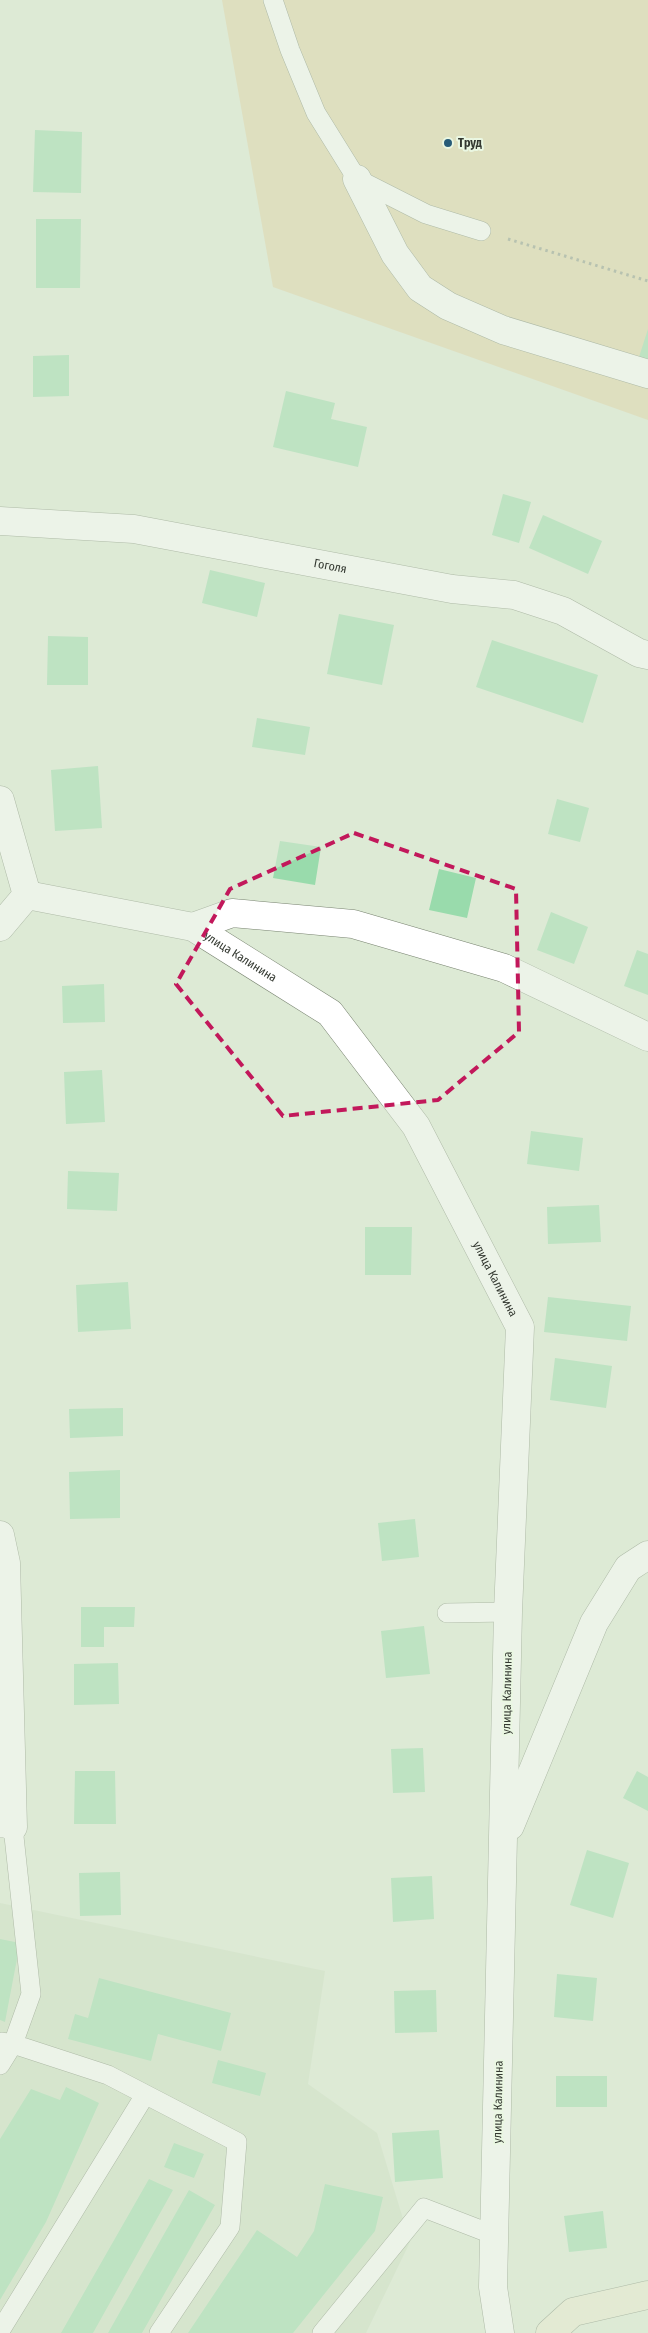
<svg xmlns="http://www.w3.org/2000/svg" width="648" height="2333" font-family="'Fira Sans Condensed',sans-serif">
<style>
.built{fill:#cfe0c4}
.green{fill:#e1d2a5}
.building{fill:#99dbac}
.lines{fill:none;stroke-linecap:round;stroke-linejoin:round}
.lane-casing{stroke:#788370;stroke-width:20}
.street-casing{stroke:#788370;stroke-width:29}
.secondary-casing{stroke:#788370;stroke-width:29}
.path{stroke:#8a9384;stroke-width:3;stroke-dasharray:2.5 4;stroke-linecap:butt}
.lane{stroke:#fff;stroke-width:19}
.street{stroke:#fff;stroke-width:28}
.secondary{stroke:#eaecd1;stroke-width:28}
.marked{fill:none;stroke:#c2185b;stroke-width:4;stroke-dasharray:10 6;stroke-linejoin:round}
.poi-dot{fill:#275c78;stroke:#eaf7e2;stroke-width:2}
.labels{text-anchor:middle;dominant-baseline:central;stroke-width:4;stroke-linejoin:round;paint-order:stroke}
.poi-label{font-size:12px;font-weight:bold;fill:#333830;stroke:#eaf7e2;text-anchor:start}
.street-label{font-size:12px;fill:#333830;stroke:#eaf7e2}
</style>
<rect width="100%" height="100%" fill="#ddead5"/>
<path class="built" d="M0,1903l325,68 -17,113 69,49 33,109 -44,91h-366z"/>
<path class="green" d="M222,0h426v420l-375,-133z"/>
<path class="building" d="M35,130l47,2 -1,61 -48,-1z
M36,219h45l-1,69h-44z
M648,329v31l-9,-3z
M69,355v41l-36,1v-41z
M286,391l49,12 -4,16 36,8 -9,40 -85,-20z
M503,494l28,8 -12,41 -27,-8z
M543,515l59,26 -14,33 -59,-26z
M210,570l55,13 -8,34 -55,-14z
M339,614l55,11 -12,60 -55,-11z
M48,636l40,1v48h-41z
M492,640l106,35 -15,48 -107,-36z
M257,718l53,9 -5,28 -53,-8z
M98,766l4,62 -47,3 -4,-61z
M557,799l32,9 -9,34 -32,-8z
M280,841l41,6 -6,38 -42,-7z
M439,869l37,9 -9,40 -38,-8z
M551,912l37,15 -14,37 -37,-14z
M637,950l11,4v41l-24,-9z
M104,984l1,38 -42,1 -1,-37z
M102,1070l3,52 -39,2 -2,-52z
M531,1131l52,7 -4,33 -52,-7z
M68,1171l51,2 -2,38 -50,-2z
M599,1205l2,37 -53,2 -1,-37z
M365,1227h47l-1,48h-46z
M128,1282l3,47 -53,3 -2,-47z
M548,1297l83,9 -4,35 -83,-9z
M555,1358l57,8 -6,42 -56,-8z
M123,1408v28l-53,2 -1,-29z
M120,1470v48l-50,1 -1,-47z
M415,1519l4,38 -37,4 -4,-38z
M81,1607h54l-1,20h-30v20h-23z
M424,1626l6,48 -44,4 -5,-47z
M118,1663l1,41 -45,1v-41z
M423,1748l2,44 -32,1 -2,-44z
M75,1771h40l1,53h-42z
M637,1771l11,6v34l-25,-13z
M587,1850l42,13 -16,55 -43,-13z
M120,1872l1,43 -41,1 -1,-43z
M432,1876l2,43 -41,3 -2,-44z
M0,1939l20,4 -15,79 -5,-2z
M557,1974l40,4 -4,43 -39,-4z
M99,1978l132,35 -10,38 -63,-17 -7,27 -83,-22 7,-25 13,4z
M436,1990l1,42 -42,1 -1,-42z
M218,2060l48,13 -6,23 -48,-13z
M556,2076h51v31h-51z
M66,2087l33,16 -53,119 -46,78v-161l31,-50 29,11z
M439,2130l4,48 -48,4 -3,-49z
M174,2143l30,11 -10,24 -30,-11z
M149,2179l24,11 -80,143h-32z
M325,2184l58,13 -8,34 -82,102h-105l69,-103 40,27 17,-26z
M189,2190l26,15 -73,128h-34z
M603,2211l4,37 -38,4 -5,-36z"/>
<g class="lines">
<g class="lane-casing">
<path id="lane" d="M273,0l17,50 26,63 41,66 69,35 55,17
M447,1613l61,-1
M1,1828l12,-1 18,167 -18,50 -11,-2
M0,2065l13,-21 95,31 129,67 -7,85 -71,106
M0,2331l145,-236
M322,2333l102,-125 70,27"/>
</g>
<g class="street-casing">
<g id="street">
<path d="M357,179l38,75 25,34 28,18 55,24 145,44"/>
<path id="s1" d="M0,521l134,8 318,60 62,6 49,16 76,42 9,2"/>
<path d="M0,800l27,95 -27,32"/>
<path id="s2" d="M27,895l166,32 137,86 86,113 104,201 -12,285 -15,675 7,46"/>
<path d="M193,927l39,-14 121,11 151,44 144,69"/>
<path d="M0,1535l6,28 7,264"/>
<path d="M510,1826l84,-203 34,-55 20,-13"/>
</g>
</g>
<g class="secondary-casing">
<path id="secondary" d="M550,2333l23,-21 75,-17"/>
</g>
<path class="path" d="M508,239l140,42"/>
<use href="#lane" class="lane"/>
<use href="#street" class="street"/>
<use href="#secondary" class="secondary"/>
</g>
<path d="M0 0H648V2333H0ZM354,833l162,56 3,143 -81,68 -155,16 -107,-132 54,-95z" fill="#ddead5" fill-opacity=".55" fill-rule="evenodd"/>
<path class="marked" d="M354,833l162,56 3,143 -81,68 -155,16 -107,-132 54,-95z"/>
<circle class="poi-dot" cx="448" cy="143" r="5"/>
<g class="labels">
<g class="poi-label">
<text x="458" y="143">Труд</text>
</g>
<g class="street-label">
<text stroke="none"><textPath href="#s1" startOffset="334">Гоголя</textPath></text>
<text stroke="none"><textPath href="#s2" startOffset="225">улица Калинина</textPath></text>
<text stroke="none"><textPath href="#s2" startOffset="645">улица Калинина</textPath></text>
<text transform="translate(507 1693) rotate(-89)">улица Калинина</text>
<text transform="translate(498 2102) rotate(-89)">улица Калинина</text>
</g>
</g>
</svg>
